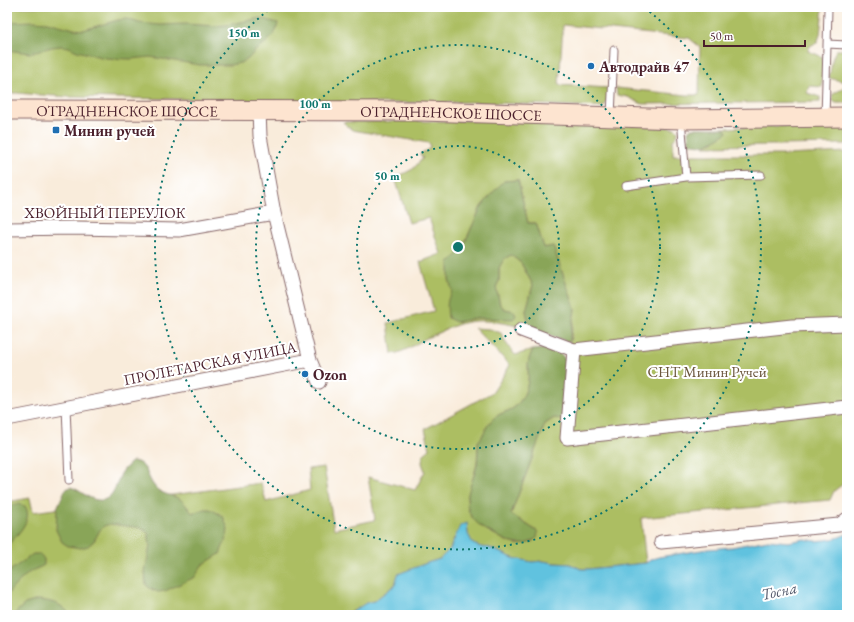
<svg xmlns="http://www.w3.org/2000/svg" width="854" height="622" font-family="'EB Garamond',serif">
<style>
.green{fill:#acbe62;stroke:#7b6e46}
.forest{fill:#89a558;stroke:#6a6242}
.water{fill:#61c2df;stroke:#567085}
.lines{fill:none;stroke-linecap:round;stroke-linejoin:round}
.lane-casing{stroke:#876769;stroke-width:9}
.street-casing{stroke:#876769;stroke-width:15}
.secondary-casing{stroke:#876769;stroke-width:21}
.lane{stroke:#fff;stroke-width:7}
.street{stroke:#fff;stroke-width:13}
.secondary{stroke:#fde4d0;stroke-width:19}
.ring{fill:none;stroke:#0f766e;stroke-width:2;stroke-dasharray:2 4}
.poi-dot{fill:#1f6fb2;stroke:#fff;stroke-width:1.5}
.labels{text-anchor:middle;dominant-baseline:central;stroke-width:4;stroke-linejoin:round;paint-order:stroke}
.poi-label{font-size:15px;font-weight:bold;fill:#4a1f2b;stroke:#fff;text-anchor:start}
.street-label{font-size:15px;fill:#4a1f2b;stroke:#fff}
.park-label{font-size:15px;fill:#6c573e;stroke:#fff}
.water-label{font-size:16px;font-style:italic;fill:#52586a;stroke:#fff}
.centre{fill:#0f766e;stroke:#fff;stroke-width:2}
.ring-label{font-size:12px;text-anchor:middle;font-weight:bold;fill:#0f766e;stroke:#fff;stroke-width:4;stroke-linejoin:round;paint-order:stroke}
</style>
<rect width="100%" height="100%" fill="#fff"/>
<filter id="ink" filterUnits="userSpaceOnUse"><feTurbulence type="fractalNoise" baseFrequency=".025" numOctaves="2"/><feDisplacementMap in="SourceGraphic" scale="8" xChannelSelector="R" yChannelSelector="G"/><feConvolveMatrix kernelMatrix="1 2 1 2 8 2 1 2 1" color-interpolation-filters="sRGB"/></filter>
<filter id="wash" filterUnits="userSpaceOnUse"><feTurbulence type="fractalNoise" baseFrequency=".012" numOctaves="4" result="noise"/><feDisplacementMap in="SourceGraphic" scale="16" xChannelSelector="R" yChannelSelector="G"/><feGaussianBlur stdDeviation="0.9" result="paint"/><feColorMatrix in="noise" values="0 0 0 0 0 0 0 0 0 0 0 0 0 0 0 0 0 1.4 0 .05"/><feComposite in="paint" operator="in"/></filter>
<g filter="url(#wash)">
<rect width="100%" height="100%" fill="#f9ecdb"/>
<path class="green" d="M7,7h816l-3,28 -3,8 -8,3 -1,5 15,6 -1,30 -13,-1 -2,7 13,4v5l-178,2 -14,-7 -11,-2 -1,-7 71,7h12l1,-48 -11,-9 -126,-13 -4,60 50,3 1,7 -6,12 -133,-5 -90,1 -313,-6 -52,-4 -9,1z
M836,50h11v53h-11l-3,-2 -1,-6 12,-8 1,-5 -16,-4 4,-21z
M551,120l124,8 3,3c0,4 -1,6 -5,9v15h113l61,-3v329l-13,10 -4,9 -189,18 5,45 -58,6h-7l-11,-5 -16,-1 -11,-2 -11,1 -19,-4 -23,-10 -9,-1 -8,-3 -5,-10 -1,-11 -13,15 -4,11 -10,10 -13,4 -28,11 -4,11 -21,16 -8,2 -6,5 -12,5 -58,2h-283v-113l23,-4 3,14 29,-4 15,14 87,-26 97,-13 5,19 44,-12 -2,-21 16,-2 10,62 41,-9 -7,-43 47,13 10,-19 -3,-8 1,-8 7,-6 -5,-20 68,-37 17,-27 -36,-37 16,1 11,4 5,10 9,12 18,-5c-9,15 -2,22 -6,36 -2,8 -7,18 -15,23 -8,4 -15,5 -21,12 -6,6 -7,15 -13,21l-1,22 -10,35 3,14 15,16 23,13 12,3 12,-3 6,-10 -27,-18 34,-90 9,-6h8l5,-55 8,-54 -22,-63 -9,2 -8,-25h-8l-10,-43 -14,1 -23,26 -20,44 -4,4 -8,24 4,12 3,31 20,-4 19,1 19,-8 -9,-2 -5,-4 -4,-18 3,-6v-13l5,-10 7,-3 10,8 12,22 -7,26 4,18c-17,-4 -36,-9 -55,-8 -16,1 -32,10 -46,16 -13,6 -23,15 -37,17l-4,-31 46,-12 -14,-49 21,-8 -12,-36 -20,5 -14,-45 18,-9 10,-11 -3,-4 10,-6 -1,-5 -77,-13 -9,-8z
M776,126h71v18l-143,2 -2,-1 12,-3 12,-12 -3,-2z"/>
<path class="forest" d="M260,18l18,5 -2,8 -4,6 -8,7 -8,6 -8,9 -8,4 -10,2h-30l-50,-8 -19,2 -26,-1 -28,-7 -8,-4 -8,-1 -9,1 -22,6 -23,-3v-25l5,-3 22,-1 13,1 27,7 9,1 35,-10 9,-1 12,4 21,2 27,-1 28,2 12,-1z
M691,128h32l3,2 1,3c-17,9 -18,15 -38,10l-1,-12z
M518,180l10,43h8l8,25 9,-2 22,63 -6,33 -39,-13 -4,-18 7,-26 -12,-22 -10,-8 -7,4 -5,9v13l-3,6 4,18 5,4 9,2 2,5 -3,3 -37,-1 -20,4 -8,-4c-1,-11 -2,-18 4,-27l-3,-12v-16l12,-12 20,-44 13,-16 10,-10z
M550,348c7,2 13,6 16,14 2,7 -3,47 -4,57l-8,-1 -9,6 -34,90 27,18 -1,6c-12,9 -23,7 -36,0 -8,-5 -17,-8 -24,-15 -20,-19 -4,-38 0,-59 1,-7 1,-15 1,-22 6,-6 7,-15 13,-21 6,-7 13,-8 21,-12 8,-5 13,-15 15,-23 4,-14 -3,-21 6,-36z
M133,461c15,2 13,16 22,26 5,7 17,8 25,12 5,4 8,9 12,14l12,-4h6l13,7 5,13 -1,7 -7,18 -18,11 -7,12 -30,14 -7,1 -7,-3 -5,-4 -1,-13 5,-27 -2,-12 -7,-5 -31,-4 -6,2 -4,4 -6,11 -6,5 -7,2 -13,-2 -6,-4 -6,-12 1,-22 8,-18 5,-3c10,2 17,12 28,13 16,2 18,-18 24,-28 3,-4 7,-8 11,-11z
M18,504l7,2c9,14 -9,30 -18,40v-41z
M33,554h7l4,5v6c-4,3 -10,4 -14,7 -9,7 -16,14 -23,23v-22z
M38,600c12,1 22,3 30,12l-1,3h-54l12,-11z"/>
<path class="water" d="M467,523l1,11 5,10 8,3 9,1 23,10 19,4 11,-1 11,2 16,1 11,5h7l58,-6 6,-4 7,-2 49,-8 24,-2 36,-7 20,2 17,-3 10,2 11,-1 11,-2 10,-4v79l-7,2h-550l50,-1 12,-2 14,-9 8,-2 21,-16 3,-11 29,-11 13,-4 10,-10 10,-23z"/>
</g>
<g filter="url(#ink)">
<g class="lines">
<g class="lane-casing">
<path id="lane" d="M827,44l20,1
M611,116l3,-66
M825,118l3,-109
M681,119l5,58
M626,186l60,-9 75,-2
M66,407l3,73"/>
</g>
<g class="street-casing">
<path id="street" d="M259,111l1,25 14,77 36,147 9,22
M7,229l67,-1 105,2 95,-17
M521,330l53,20 -7,88 280,-31
M574,350l218,-24 55,-2
M7,419l303,-59
M661,542l178,-17 8,-6"/>
</g>
<g class="secondary-casing">
<g id="secondary">
<path id="s1" d="M7,110l415,1 259,8 166,-2"/>
</g>
</g>
<use href="#lane" class="lane"/>
<use href="#street" class="street"/>
<use href="#secondary" class="secondary"/>
</g>
</g>
<g class="ring">
<circle cx="458" cy="247" r="101"/>
<circle cx="458" cy="247" r="202"/>
<path d="M645 8A303 303 0 1 1 271 8"/>
</g>
<g class="poi-dot">
<circle cx="591" cy="66" r="4"/>
<rect x="52" y="126" width="8" height="8" rx="2"/>
<circle cx="305" cy="374" r="4"/>
</g>
<g class="labels">
<g class="poi-label">
<text x="599" y="66">Автодрайв 47</text>
<text x="64" y="130">Минин ручей</text>
<text x="313" y="374">Ozon</text>
</g>
<g class="street-label">
<text stroke="none"><textPath href="#s1" startOffset="120">ОТРАДНЕНСКОЕ ШОССЕ</textPath></text>
<text stroke="none"><textPath href="#s1" startOffset="444">ОТРАДНЕНСКОЕ ШОССЕ</textPath></text>
<text x="105" y="212">ХВОЙНЫЙ ПЕРЕУЛОК</text>
<text transform="translate(210 363) rotate(-11)">ПРОЛЕТАРСКАЯ УЛИЦА</text>
</g>
<g class="park-label">
<text x="707" y="371">СНТ Минин Ручей</text>
</g>
<g class="water-label">
<text transform="translate(779 591) rotate(-12)">Тосна</text>
</g>
</g>
<circle cx="458" cy="247" r="6" class="centre"/>
<g class="ring-label">
<text x="244" y="37">150 m</text>
<text x="315" y="108">100 m</text>
<text x="387" y="180">50 m</text>
</g>
<rect width="854" height="622" fill="none" stroke="#fff" stroke-width="24"/>
<path d="M704 40v6h101v-6" fill="none" stroke="#4a1f2b" stroke-width="2"/>
<text x="710" y="40" font-size="12" fill="#4a1f2b" stroke="#ffffff" stroke-width="3" paint-order="stroke">50 m</text>
</svg>
